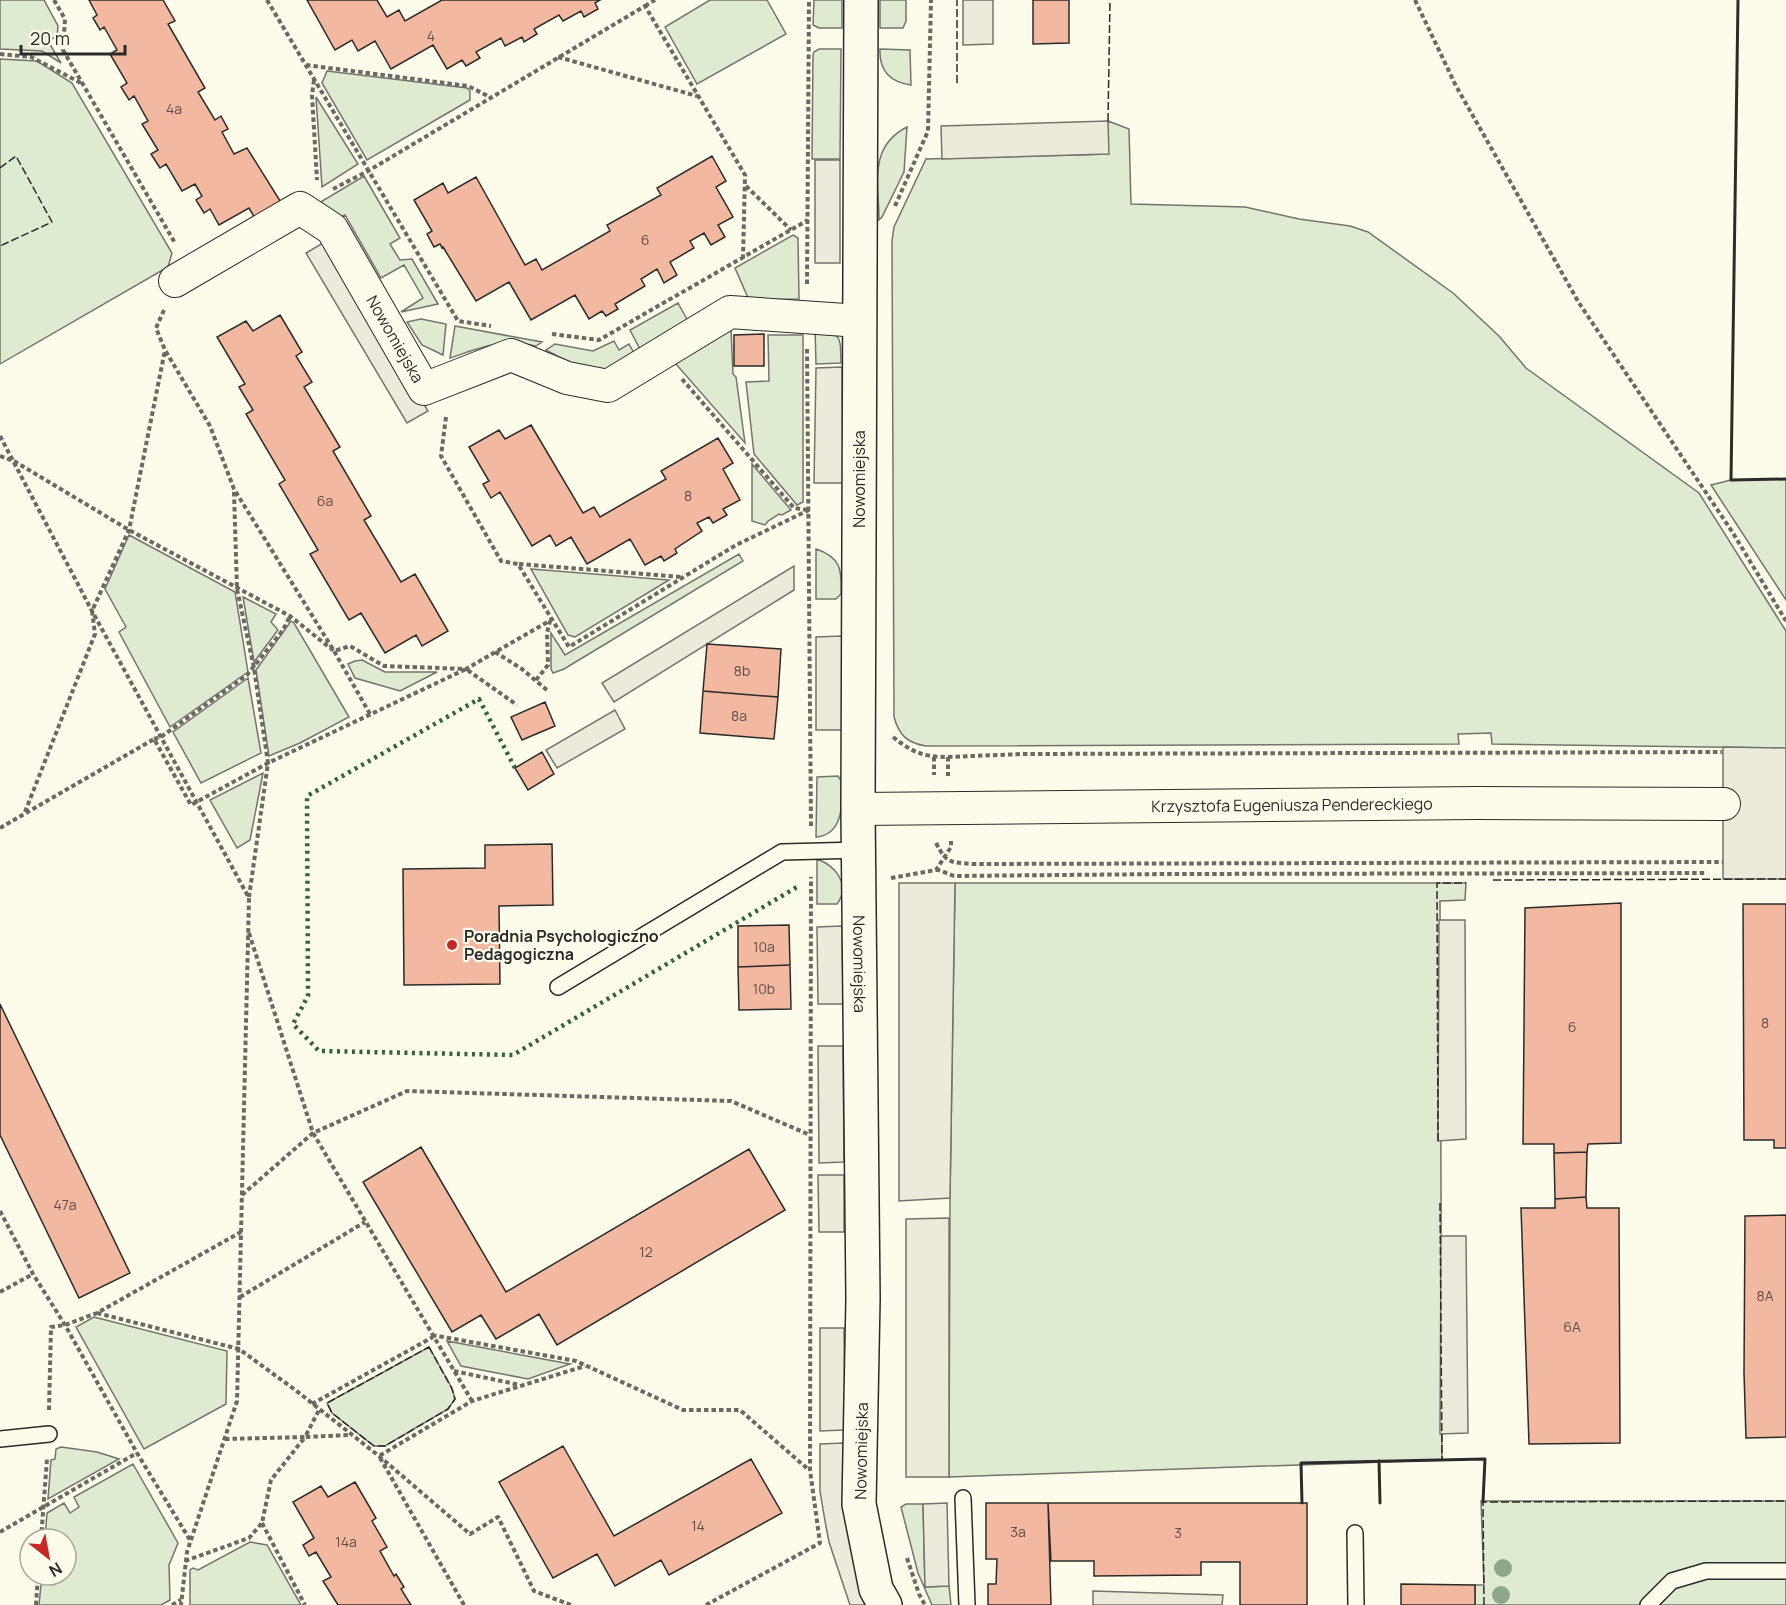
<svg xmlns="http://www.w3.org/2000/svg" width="1786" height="1605" font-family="Manrope,sans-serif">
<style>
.green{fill:#deebd1;stroke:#74746e;stroke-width:1.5}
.parking{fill:#eceadb;stroke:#74746e;stroke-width:1.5}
.building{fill:#f2b8a0;stroke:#2b2b2b;stroke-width:1.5}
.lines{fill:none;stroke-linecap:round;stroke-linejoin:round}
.lane-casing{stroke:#2b2b2b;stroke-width:18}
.street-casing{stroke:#2b2b2b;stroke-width:34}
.secondary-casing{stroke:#2b2b2b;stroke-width:36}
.path{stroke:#6a6964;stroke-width:4;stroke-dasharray:4.5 3;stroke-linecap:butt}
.lane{stroke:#fdfbea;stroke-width:15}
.street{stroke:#fdfbea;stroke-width:32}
.secondary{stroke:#fdfbea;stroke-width:33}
.hedge{stroke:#34623c;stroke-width:4.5;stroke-dasharray:3 4.5;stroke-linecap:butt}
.fence{stroke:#2b2b2b;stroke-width:1.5;stroke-dasharray:8 3;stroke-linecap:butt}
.wall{stroke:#2b2b2b;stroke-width:3}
.tree{fill:#8ea78a}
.poi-dot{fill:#c62828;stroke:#fdfbea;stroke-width:2}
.labels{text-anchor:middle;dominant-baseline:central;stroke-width:4.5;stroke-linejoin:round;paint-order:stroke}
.number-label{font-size:14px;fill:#5d4e48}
.street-label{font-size:16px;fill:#2b2b2b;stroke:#fdfbea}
.poi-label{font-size:16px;font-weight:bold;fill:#2b2b2b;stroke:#fdfbea;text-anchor:start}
</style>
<rect width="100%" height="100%" fill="#fdfbea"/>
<path class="green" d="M0,0h44l14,26 -1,10 -9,5 13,22 -19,-12 -42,-2z
M710,0h57l19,34 -89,50 -32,-57z
M814,0h28v28h-23l-6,-3z
M880,0h26v21l-3,7h-23z
M819,49h22l-1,110h-28l1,-104 1,-3z
M880,49l30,1 1,35c-21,-3 -32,-15 -31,-36z
M0,59l37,2 35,22 100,170 -4,14 -168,97z
M327,71l140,17 3,3v9l-103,60 -45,-77z
M316,97l42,67 -36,23z
M1108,121l21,8 2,75 114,3 54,12 51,7 18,6 85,61 46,43 27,32 173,125 87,138v117l-294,-4 -1,-11 -33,1 1,10 -533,2c-19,-3 -27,-11 -32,-29l-2,-476 2,-14 32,-68 182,-5z
M907,127l-3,45 -22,45 -3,3c0,-37 -11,-73 28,-93z
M364,176l36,62 -10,6 10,16 12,-1 26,45 -37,8 22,-14 -19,-33 -23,13 -36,-63 -10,5 -21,-14z
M793,235l5,3 1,61 -50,1 -14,-32z
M678,303l11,20 -48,28 -11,-21z
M421,319l25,5 -3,31 -21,-10 -15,-23z
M455,326l87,16 -6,4c-35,-8 -53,1 -86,12z
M815,327c28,9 25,8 26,36l-25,1z
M731,330l2,44 3,3 9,66 -70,-80z
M768,335h35v167l-6,3 -43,-51 -8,-72 23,-1z
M614,341l5,9 10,-6 6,11c-9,5 -20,13 -30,15 -20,2 -42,-11 -59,-20l9,-6 38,7z
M752,464l39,46 -9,5 -3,-1 -11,7 -3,4 -13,-4z
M1786,479v121l-75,-115 20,-5z
M129,535l106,57 13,80 -78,55 -51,-95 7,-5 -21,-38z
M816,549c25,8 26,21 25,45l-5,5h-20z
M739,554l4,7 -179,108 -11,4 -2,-4v-36l14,22z
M531,569l138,11 -94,57 -7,-2z
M243,597l33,17 -5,8 7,8 -24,32z
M291,621l3,2 55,94 -49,26 -31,13 -13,-86z
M362,660l23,12h52l-37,19 -45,-13 -7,-14 7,-3z
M248,678l13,75 -60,30 -28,-51z
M263,773l-13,67 -13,8 -27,-48z
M838,776c5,6 4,11 4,19 0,18 -3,40 -26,42l1,-60z
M817,859c19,7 34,26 20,45h-20z
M955,883h511l-1,17 -25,1 2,559 -493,17 1,-279z
M94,1317l133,34 -1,53 -82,45 -68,-122z
M447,1341l123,23 -42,15 -67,-13z
M429,1347l23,41 3,11 -7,10 -63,37h-11l-42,-33 -5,-10z
M61,1447l36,5 22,7 -71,40 3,-39 4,-1 1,-10z
M133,1464l45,79 -9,22 1,35 -9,5h-122l3,-30h24v-36h-21l2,-26 17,-10 6,10 9,-6 -5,-10z
M1481,1501h305v104h-311v-20h9z
M906,1504h17l2,83 24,-1 2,19h-19l-14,-32 -17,-66z
M250,1542l17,3 34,60h-111v-35l3,-2 5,2z"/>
<path class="parking" d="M963,0h30v44l-30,1z
M1108,121l1,33 -167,5 -1,-33z
M815,160h25v103h-25z
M328,240l100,171 -21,12 -101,-170z
M842,367l1,116h-29l2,-115z
M794,566v24l-180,112 -12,-19z
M842,636v94h-26v-93z
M615,710l10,19 -68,39 -11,-18z
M1723,747l63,1v131h-63z
M899,883h56l-5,315 -51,3z
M1439,920h26l1,219 -28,2z
M842,926l1,78h-25l-1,-77z
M818,1046h25l1,116 -25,1z
M818,1175h26v57h-25z
M949,1218v259h-43v-258z
M1441,1236h25l2,197 -28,1z
M820,1328h24l1,102 -25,1z
M844,1443l29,162h-23l-21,-63 -4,-21 -5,-30v-47z
M947,1503l2,83 -24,1 -2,-83z
M1093,1591l130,4 -1,10h-129z"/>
<path class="building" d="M89,0h74l12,21 -7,3 37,64 -7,4 17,28 6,-4 7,13 -6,3 12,22 13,-6 35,56 -26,16 -7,-12 -30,17 -9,-16 -6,4 -8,-13 6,-4 -7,-12 -13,7 -16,-27 -6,4 -9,-14 7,-4 -16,-26 6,-3 -14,-25 -5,4 -8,-13 6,-4 -17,-29 7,-4 -13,-23 -4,3 -7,-12 4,-3z
M307,0h70l10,17 12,-7 6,11 37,-21h158l-5,3 3,6 -14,8 -3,-6 -18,10 -4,-6 -25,14 3,5 -13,8 -2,-5 -17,9 -4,-8 -25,14 4,6 -14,8 -4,-6 -15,9 -14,-24 -42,24 -16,-28 -17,10 -6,-11 -17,10z
M1033,0h36v43l-36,1z
M712,156l14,25 -10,6 17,30 -15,8 7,12 -14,8 -7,-12 -14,8 4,7 -24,14 7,13 -13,8 -7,-14 -16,10 4,7 -30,18 3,5 -12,7 -4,-5 -13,8 -14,-24 -44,25 -22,-38 -33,19 -33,-54 -1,1 -2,-4 -6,3 -7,-13 5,-3 -18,-31 29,-17 5,10 28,-16 49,88 11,-6 6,11 68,-39 -3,-6 54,-30 -4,-7z
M280,315l22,37 -6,4 16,26 -8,5 36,60 -7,4 38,65 -7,4 37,62 14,-8 33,57 -26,15 -6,-11 -31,18 -24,-40 -12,7 -39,-66 8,-4 -39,-66 6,-4 -39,-66 7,-4 -14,-23 6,-3 -28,-47 29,-16 7,10z
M764,334v32h-30v-31z
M531,425l52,88 11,-6 6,10 66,-38 -5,-8 57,-33 15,25 -10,6 17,31 -17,9 4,6 -14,8 -4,-6 -12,6 5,8 -27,18 2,4 -13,8 -3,-5 -16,9 -15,-26 -43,25 -16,-27 -15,9 -6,-11 -18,11 -32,-54 -9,6 -8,-14 6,-3 -20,-34 30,-17 6,9z
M707,644l74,5 -3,48 -75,-6z
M703,691l75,6 -4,42 -74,-6z
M545,702l10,24 -33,14 -11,-23z
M542,752l12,22 -26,16 -13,-22z
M552,844l1,61 -54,1 1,78 -96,1 -1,-116 82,-1v-23z
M1621,903v240l-33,1 -1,8 -33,1v-9h-31l2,-236z
M1743,904h43v244h-12v-8h-30z
M789,925l1,40 -52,2v-41z
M790,965l1,44 -52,1 -1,-43z
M0,1004l130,269 -51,25 -79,-163z
M421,1147l85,145 243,-143 36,61 -228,135 -18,-31 -43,25 -15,-24 -29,17 -89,-150z
M1587,1152l-1,45 -31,2 -1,-46z
M1586,1197l1,11h32l1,235 -91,1 -8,-236h34v-9z
M1786,1215v222l-40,1 -2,-65 1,-157z
M563,1446l51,90 137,-77 31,54 -113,62 -8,-15 -46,26 -18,-32 -44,24 -54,-96z
M355,1482l21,36 -4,3 15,26 -7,4 14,25 2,-2 8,13 -3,2 10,16h-73l-15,-24 8,-4 -15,-25 -7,4 -6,-11 11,-7 -21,-36 28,-16 7,11z
M986,1503h62l3,102h-63v-21h8l1,-25h-11z
M1048,1503h259v102h-67v-43h-39v13l-107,1v-15h-43z
M1401,1584l74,1v20h-74z"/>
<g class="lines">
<g class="lane-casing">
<path id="lane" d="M558,987l224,-135 78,-2
M0,1439l49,-5
M963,1498l4,107
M1355,1533l1,72
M1648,1605l24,-24 34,-10h80"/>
</g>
<g class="street-casing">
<g id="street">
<path id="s1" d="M175,281l125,-73 32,21 92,160 87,-34 56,23 41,8 122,-74 130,9"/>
<path id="s2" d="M858,809l619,-6 247,1"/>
</g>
</g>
<g class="secondary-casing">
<g id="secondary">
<path id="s3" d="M861,0l-3,809 5,490 -4,205 17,85 9,16"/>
</g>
</g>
<path class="path" d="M54,0l11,19 -2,31 112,193
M267,0l191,321 33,5
M1415,0l41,86 123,217 154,230 53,88
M645,6l10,-6
M0,54l31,3 52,27
M558,57l139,39
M306,65l162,21 22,11
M314,80l-2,15 5,85
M746,186l45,44
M333,189l35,-18 277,-165 100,169 -2,83
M895,206l33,-75 3,-131
M807,284l2,-284
M164,310l-8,18 9,22 45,76 24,63 100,162 36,63
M552,334l47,6 209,-120
M807,349l4,478
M682,379l112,129 14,2
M446,417l-5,39 60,105 17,3 51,83 167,-102 73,-35
M0,436l92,175 157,287 -12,503 -50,151 -6,53
M0,456l14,5 115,69 161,86 44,35 16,-5 34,20 82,3 85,-49
M234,492l3,97 17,79 14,95 -19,134
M519,564l163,13
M495,652l27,17 26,22
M536,680l12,-15 -1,-32 3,-12
M893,737c19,15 30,20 55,20v19
M154,739l7,-2 86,-62 36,-45 7,-14
M934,757v18
M948,757l75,-3 699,-2
M25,812l70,-178 -3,-23 37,-81 36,-180
M0,828l154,-89 37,66 77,-42 198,-94 51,36
M936,843c11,21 14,19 37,21l750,-2
M936,869l18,7 213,-2 540,-1
M891,878l45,-8 15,-23v-6
M249,933l64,200 159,268
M242,1195l71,-62 94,-42 324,10 79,34
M0,1211l33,63 32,51 72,128 53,87
M0,1292l33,-18
M240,1297l125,-75
M97,1313l142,36 55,40 85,67 91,78 28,-17 36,74 37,14
M432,1335l144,26 107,49h57l69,60
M454,1371l66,14
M312,1404l121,-67
M49,1410l2,-83 14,-2 32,-12 144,-81
M225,1439l80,-2 14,-27
M262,1523l43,82
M0,1532l137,-79
M41,1539l6,-80
M907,1558l12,36 6,11
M185,1561l64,-23 13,-15 9,-43 34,-43 44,-2
M36,1605l2,-30
M172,1605l9,-5
M464,1605l-85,-149 93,-55 113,-35
M706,1605l114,-62 -10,-73 1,-593"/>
<use href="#lane" class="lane"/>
<use href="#street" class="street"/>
<use href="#secondary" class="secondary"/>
<path class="hedge" d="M515,768l-36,-69 -172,97 1,200 -15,28 26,27 194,4 284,-168"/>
<path class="fence" d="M957,83v-83
M1108,121l2,-121
M0,168l16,-12 36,66 -52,24
M1493,880l293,-1
M1438,1141l-1,-258h29
M1440,1203l2,257
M429,1347l23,42 3,10 -7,10 -63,37h-11l-42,-33 -5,-10z
M1484,1605l-1,-103 303,-1"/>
<path class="wall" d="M1738,0l-7,480 55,-1
M1379,1461l1,42
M1302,1503l-1,-40 184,-4 -2,43"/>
</g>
<g class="tree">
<circle cx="1503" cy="1568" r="9"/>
<circle cx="1501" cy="1595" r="9"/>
</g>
<circle class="poi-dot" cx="452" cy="945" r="6"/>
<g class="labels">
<g class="number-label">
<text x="431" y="35">4</text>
<text x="174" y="108">4a</text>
<text x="645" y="239">6</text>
<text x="688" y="495">8</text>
<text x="325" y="500">6a</text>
<text x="742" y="670">8b</text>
<text x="739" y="715">8a</text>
<text x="764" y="946">10a</text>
<text x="764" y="988">10b</text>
<text x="1765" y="1022">8</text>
<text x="1572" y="1026">6</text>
<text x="65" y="1204">47a</text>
<text x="646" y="1251">12</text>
<text x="1765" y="1295">8A</text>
<text x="1572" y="1326">6A</text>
<text x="698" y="1525">14</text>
<text x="1018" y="1531">3a</text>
<text x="1178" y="1532">3</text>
<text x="346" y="1541">14a</text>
</g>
<g class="street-label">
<text stroke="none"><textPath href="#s1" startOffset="310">Nowomiejska</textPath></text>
<text transform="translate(859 479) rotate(-90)">Nowomiejska</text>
<text stroke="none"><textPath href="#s2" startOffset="434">Krzysztofa Eugeniusza Pendereckiego</textPath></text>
<text stroke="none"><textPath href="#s3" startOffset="964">Nowomiejska</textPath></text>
<text transform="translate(861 1451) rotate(-89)">Nowomiejska</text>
</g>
<g class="poi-label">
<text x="464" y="936">Poradnia Psychologiczno<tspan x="464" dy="18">Pedagogiczna</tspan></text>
</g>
</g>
<g transform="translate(48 1557) rotate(149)"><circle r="28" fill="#fdfbea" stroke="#a9a89e" stroke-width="1.5"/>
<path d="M0-4.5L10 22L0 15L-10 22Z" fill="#c62828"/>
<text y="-9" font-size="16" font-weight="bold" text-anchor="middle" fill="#2b2b2b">N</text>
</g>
<path d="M21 45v9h104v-9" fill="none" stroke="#2b2b2b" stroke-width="3"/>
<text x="30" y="45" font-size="18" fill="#2b2b2b" stroke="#fdfbea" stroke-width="4.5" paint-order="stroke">20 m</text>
</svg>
